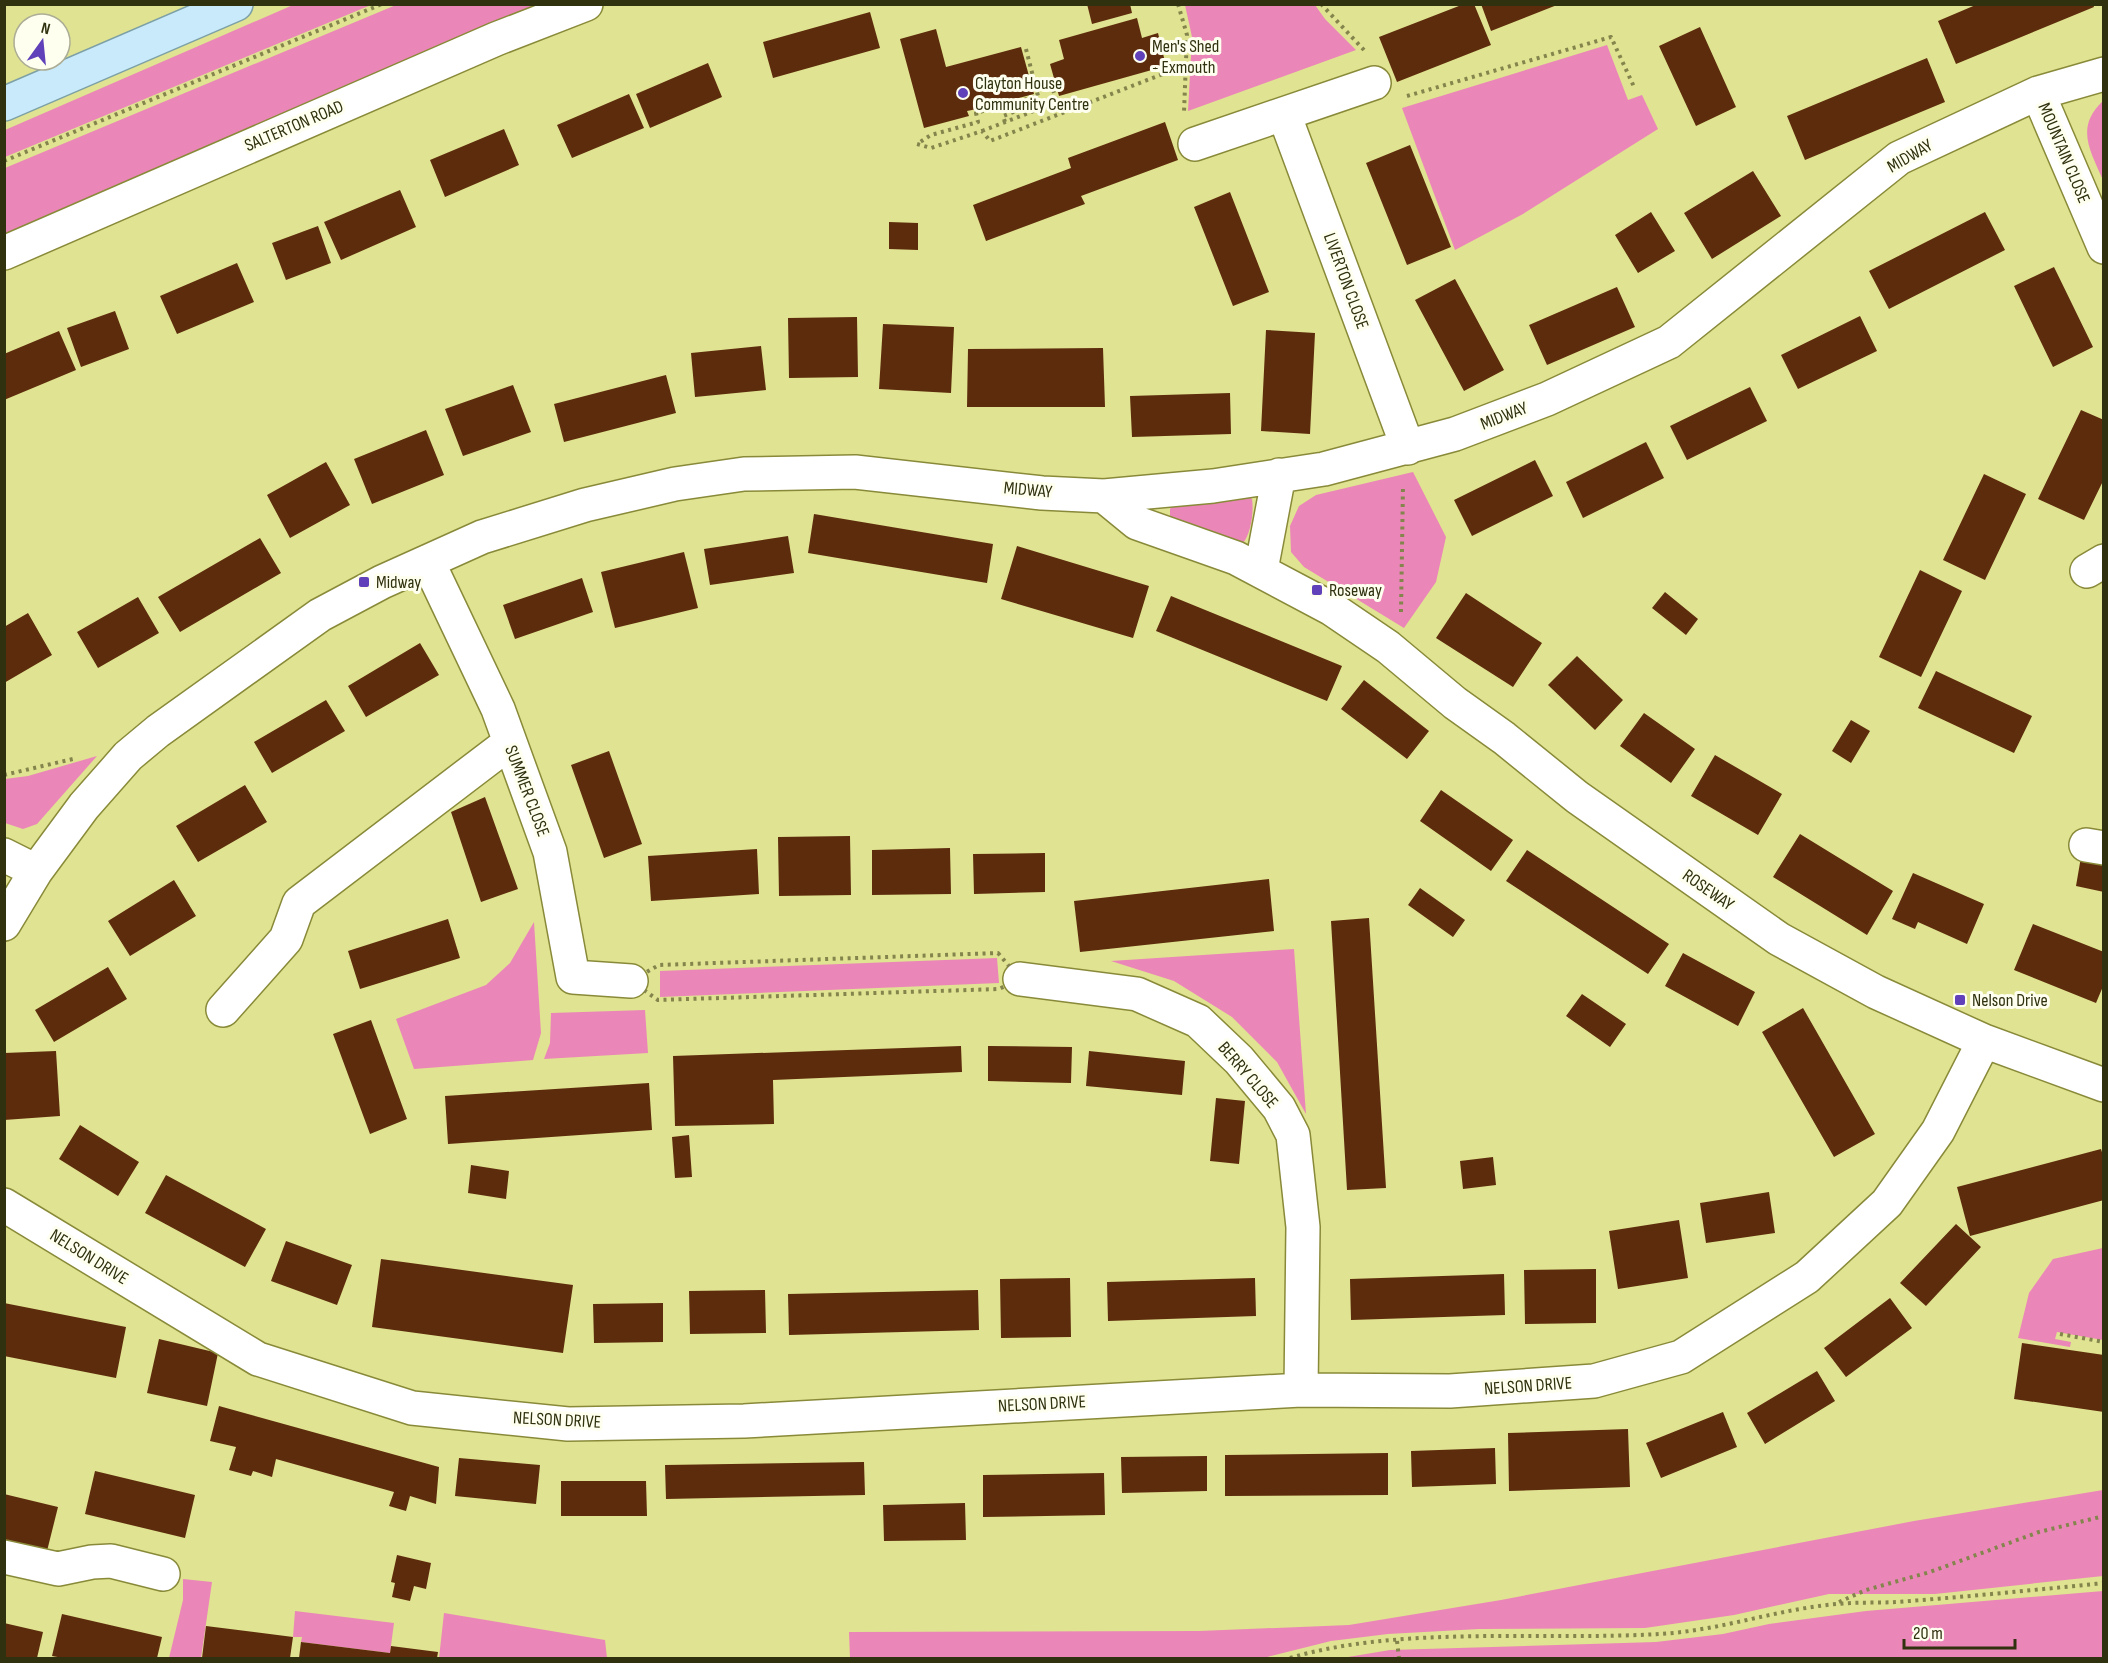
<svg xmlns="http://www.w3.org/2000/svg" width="2108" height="1663" font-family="'Sofia Sans Condensed',sans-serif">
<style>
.green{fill:#eb86b8}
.building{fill:#5d2c0c}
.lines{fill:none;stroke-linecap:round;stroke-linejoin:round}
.minor-casing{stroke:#898a39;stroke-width:36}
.major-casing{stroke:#7ca0a6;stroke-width:36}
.path{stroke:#83854d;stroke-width:4;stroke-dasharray:3 4.5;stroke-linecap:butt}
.minor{stroke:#fff;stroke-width:33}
.major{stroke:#c9eafa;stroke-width:33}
.poi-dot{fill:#6041b9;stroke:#feffef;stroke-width:2}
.labels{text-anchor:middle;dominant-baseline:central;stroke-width:6;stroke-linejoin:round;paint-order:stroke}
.poi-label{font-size:18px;fill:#30310f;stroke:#feffef;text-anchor:start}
.street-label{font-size:18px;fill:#30310f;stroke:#feffef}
</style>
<rect width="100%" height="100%" fill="#e0e391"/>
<path class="green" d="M293,5h78l-366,152v-27z
M396,5h156l-547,231v-68z
M1185,5h130l10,14 31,31 -168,61 4,-74z
M1607,45l21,55 14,-5 16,34 -135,85 -68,36 -53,-142z
M2103,101v79c-13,-30 -28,-53 0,-79z
M1413,472l33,65 -10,45 -32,46 -100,-61 -13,-15 -1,-26 9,-20 17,-11z
M1248,496l4,3c2,12 -1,35 -9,44l-68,-21 -5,-6v-7l4,-6z
M97,756l-60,68 -14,5 -18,-6v-44l23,-3z
M534,922l7,111 -8,27 -119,9 -18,-50 90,-34 24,-22z
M1294,949l12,165 -29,-52 -45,-45 -58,-36 -63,-20z
M997,958l2,25 -339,14v-26z
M645,1010l3,43 -104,6 6,-16 1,-30z
M2103,1248v92l-46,-8 -2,7 16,3 -1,5 -52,-9 11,-45 24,-34z
M2103,1490v86l-168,18h-106l-95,21 -89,13 -166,1 -91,5 -57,7 -68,17h-413l-1,-26 350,-1 150,-6 152,-25 413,-79z
M183,1579l29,3 -11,76h-32l14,-58z
M2103,1591v67h-761l48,-8 266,-8 67,-8 46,-10 97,-13z
M295,1611l99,12 -4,30 -89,-11 1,-5h-9z
M444,1613l161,27 2,18h-168z"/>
<path class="building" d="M1087,4h43l2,9 -40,11z
M1464,4h10l17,41 -94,37 -18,-45z
M1481,4h76v1l-66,26z
M1978,4h115l1,3 -138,57 -18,-43z
M870,12l10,36 -107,30 -10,-36z
M1137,18l5,20 16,-5 8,33 -107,30 -9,-32 14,-5 -5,-19z
M1700,27l36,80 -40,19 -37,-80z
M936,29l10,38 75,-20 13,47 -62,16 -5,1 2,5 -45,12 -24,-89z
M1927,58l18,44 -140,58 -18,-44z
M708,63l14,34 -72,31 -14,-34z
M629,94l15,34 -72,30 -15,-33z
M1165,122l13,38 -97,36 4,8 -99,37 -13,-36 98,-37 -3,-10z
M504,129l15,36 -74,32 -15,-37z
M1410,145l41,102 -44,18 -41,-102z
M1753,171l28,45 -69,43 -28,-46z
M400,190l16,37 -75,33 -17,-38z
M1230,192l39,100 -36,14 -39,-99z
M1651,212l24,39 -37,22 -23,-38z
M1985,212l20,38 -116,59 -20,-38z
M889,222l29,1v27l-29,-1z
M318,226l13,37 -45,17 -14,-37z
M237,263l17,39 -77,32 -17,-38z
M2054,267l39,80 -40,20 -39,-81z
M1455,279l49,91 -40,21 -49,-91z
M1617,287l18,40 -88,38 -18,-40z
M115,311l14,38 -48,18 -14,-39z
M1860,316l17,35 -79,38 -17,-34z
M857,317l1,60 -69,1 -1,-60z
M883,324l71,3 -3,66 -72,-4z
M1266,330l49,3 -5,101 -49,-3z
M59,331l17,39 -72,30v-46z
M761,346l5,44 -71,7 -4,-44z
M1103,348l2,59h-138l1,-58z
M666,375l10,38 -112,29 -10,-38z
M513,385l18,47 -68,24 -18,-47z
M1750,387l17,34 -80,39 -17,-34z
M1230,393l1,41 -99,3 -2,-41z
M2081,410l23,10v59l-20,41 -46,-21z
M426,430l18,45 -72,29 -18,-45z
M1646,442l18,36 -81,40 -17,-36z
M1535,460l18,36 -81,40 -18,-36z
M326,462l24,43 -60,33 -23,-43z
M1984,474l42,20 -41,86 -42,-20z
M814,514l179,30 -6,39 -179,-30z
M788,536l6,37 -84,12 -6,-36z
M260,538l21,35 -101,59 -22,-35z
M1017,546l132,40 -16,52 -132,-39z
M684,552l14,56 -83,20 -14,-56z
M1920,570l42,21 -41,86 -42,-20z
M582,578l11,34 -78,27 -12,-34z
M1665,592l33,27 -12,16 -34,-27z
M1466,593l76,50 -29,44 -77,-49z
M1171,596l171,70 -15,35 -171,-70z
M138,597l21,36 -61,35 -21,-36z
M28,613l24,42 -48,28v-56z
M420,643l19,32 -73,42 -18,-31z
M1577,656l46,44 -28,30 -47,-45z
M1936,671l96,45 -18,37 -96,-45z
M1364,680l65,51 -22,28 -66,-50z
M326,700l19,31 -73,42 -18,-31z
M1644,713l51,36 -24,34 -51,-37z
M1851,720l19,11 -19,32 -19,-12z
M609,751l33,93 -38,14 -33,-93z
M1715,755l67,39 -24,41 -67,-39z
M245,785l22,37 -69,40 -22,-36z
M1441,790l72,50 -22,31 -71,-50z
M485,797l33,92 -37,13 -30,-90z
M1800,834l93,57 -26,44 -94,-58z
M850,836l1,59 -72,1 -1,-59z
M950,848l1,46 -79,1v-45z
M757,849l2,45 -108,7 -3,-45z
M1527,850l142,94 -21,30 -142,-93z
M1045,853v39l-71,2 -1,-40z
M2081,857l23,4v31l-28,-6z
M1913,873l71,31 -17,40 -49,-22 -3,7 -23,-10z
M1269,879l5,52 -194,21 -6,-51z
M174,880l22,36 -66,40 -22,-35z
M1420,888l45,32 -12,17 -45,-32z
M1369,918l17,270 -39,2 -16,-269z
M448,919l12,39 -100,31 -12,-38z
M2033,924l71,28v32l-8,19 -82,-33z
M1683,953l72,39 -17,34 -73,-40z
M108,967l19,32 -73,43 -19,-32z
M1582,994l44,30 -16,23 -44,-31z
M1803,1008l72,126 -41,23 -72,-125z
M371,1020l36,99 -37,15 -37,-100z
M961,1046l1,26 -189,8 1,44 -99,2 -2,-70z
M988,1046l84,1 -1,36 -83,-2z
M56,1051l4,65 -56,4v-67z
M1089,1051l96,10 -3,34 -96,-9z
M649,1083l3,47 -204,14 -3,-48z
M1216,1098l29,3 -6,63 -29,-3z
M80,1125l59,37 -21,34 -59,-37z
M689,1135l3,42 -17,1 -3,-41z
M2101,1149l3,10v41l-134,36 -13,-49z
M1493,1157l3,28 -33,4 -3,-28z
M471,1165l38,6 -3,28 -38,-6z
M166,1175l100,54 -21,38 -100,-54z
M1769,1192l6,41 -69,10 -6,-40z
M1679,1220l9,58 -70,11 -9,-58z
M1956,1224l25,23 -55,59 -26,-23z
M286,1241l66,24 -15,40 -66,-24z
M381,1259l192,26 -10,68 -191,-26z
M1596,1269v54l-71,1 -1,-54z
M1504,1274l1,41 -154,5 -1,-41z
M1070,1278l1,59 -70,1 -1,-59z
M1255,1278l1,38 -148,5 -1,-39z
M765,1290l1,43 -76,1 -1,-43z
M978,1290l1,40 -190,5 -1,-41z
M1890,1298l22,30 -66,49 -22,-29z
M4,1303l122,24 -10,51 -112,-22z
M663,1303v39l-69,1 -1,-39z
M159,1339l59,14 -11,53 -60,-13z
M2022,1343l82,12v57l-90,-13z
M1817,1371l18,30 -70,43 -18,-31z
M219,1406l220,61 -3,37 -26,-8 -4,15 -17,-5 5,-14 -118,-33 -4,18 -19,-6 -2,5 -22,-6 7,-23 -26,-6z
M1723,1412l14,35 -76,31 -15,-35z
M1628,1429l2,58 -121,4 -1,-58z
M1495,1448l1,36 -84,3 -1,-36z
M1388,1453v42l-163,1v-41z
M1207,1456v35l-85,2 -1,-36z
M459,1458l81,7 -4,39 -81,-8z
M864,1462l1,33 -199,4 -1,-34z
M95,1471l100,24 -10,43 -100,-24z
M1104,1473l1,42 -122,2v-42z
M561,1481h85l1,35h-86z
M4,1494l54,13 -11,44 -43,-10z
M965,1503l1,37 -82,1 -1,-36z
M397,1555l34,8 -5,26 -12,-3 -4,15 -18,-4 3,-14 -4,-1z
M62,1614l100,23 -5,21h-94l-11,-2z
M4,1623l39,9 -6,26h-33z
M206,1626l87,11 -3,21h-88z
M301,1642l89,11 1,-7 47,6 -1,6h-138z"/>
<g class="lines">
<g class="minor-casing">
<path id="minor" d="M2038,93l66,154
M1284,114l124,334
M1195,144l179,-61
M4,253l492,-214 90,-35
M1104,496l33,27 99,35 96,51 56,38 67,56 49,35 73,59 202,142 97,53 108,49 120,44
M428,562l70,147 52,143 23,125 58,4
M1261,570l18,-95
M2087,571l17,-10
M2086,845l18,3
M4,855l32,16
M4,924l32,-53 48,-65 44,-50 30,-25 162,-116 62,-33 100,-45 103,-32 90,-21 69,-10 111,-2 187,21 62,3 109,-10 111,-17 131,-35 92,-35 122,-57 230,-184 139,-65 66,-19
M1020,979l117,15 61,27 41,39 40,48 14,27 10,92 -2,163
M223,1010l63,-71 13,-36 210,-160
M4,1205l254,154 154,49 156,16 176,-3 557,-31 149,1 144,-10 87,-24 126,-80 80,-74 51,-72 46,-90
M4,1557l54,12 34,-7 19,-1 52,13"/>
</g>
<g class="major-casing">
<path id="major" d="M4,104l232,-100"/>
</g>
<path class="path" d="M1178,4l9,31 -3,77
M1321,4l43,46
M1026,49l12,47 -62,17 2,9 -47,13 -14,9 14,4 51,-17 8,10 196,-76
M1407,96l204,-59 24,52
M1005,122l-2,-6 29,-11 -2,-7
M982,131l75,-29 -7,-21
M4,161l378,-157
M1401,612l2,-127
M4,775l73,-17
M998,953l22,26 -21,10 -341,11 -27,-19 28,-16z
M2060,1334l44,8
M1839,1602l27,-12 64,-18 109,-40 65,-16
M1397,1641l2,17
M1290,1658c111,-33 252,-17 369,-24 60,-3 118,-25 178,-30 20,-2 40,-1 59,-2 69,-5 138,-12 208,-19"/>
<use href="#minor" class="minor"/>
<use href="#major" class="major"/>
</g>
<g class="poi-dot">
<circle cx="1140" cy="56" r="6"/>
<circle cx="963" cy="93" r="6"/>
<rect x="358" y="576" width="12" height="12" rx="3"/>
<rect x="1311" y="584" width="12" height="12" rx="3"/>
<rect x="1954" y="994" width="12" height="12" rx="3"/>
</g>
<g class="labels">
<g class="poi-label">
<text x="1152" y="46">Men's Shed<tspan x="1152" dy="21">- Exmouth</tspan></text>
<text x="975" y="83">Clayton House<tspan x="975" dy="21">Community Centre</tspan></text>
<text x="376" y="582">Midway</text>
<text x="1329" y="590">Roseway</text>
<text x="1972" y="1000">Nelson Drive</text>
</g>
<g class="street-label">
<text transform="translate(294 126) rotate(-23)">SALTERTON ROAD</text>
<text transform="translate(2064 153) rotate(67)">MOUNTAIN CLOSE</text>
<text transform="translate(1910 156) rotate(-30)">MIDWAY</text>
<text transform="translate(1346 281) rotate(70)">LIVERTON CLOSE</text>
<text transform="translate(1504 416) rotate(-21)">MIDWAY</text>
<text transform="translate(1028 490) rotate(5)">MIDWAY</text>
<text transform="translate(527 791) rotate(69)">SUMMER CLOSE</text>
<text transform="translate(1708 890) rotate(35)">ROSEWAY</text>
<text transform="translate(1248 1075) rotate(49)">BERRY CLOSE</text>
<text transform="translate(89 1257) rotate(32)">NELSON DRIVE</text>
<text transform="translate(1528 1386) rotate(-4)">NELSON DRIVE</text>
<text transform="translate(1042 1404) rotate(-3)">NELSON DRIVE</text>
<text transform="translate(557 1420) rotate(3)">NELSON DRIVE</text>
</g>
</g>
<rect width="2108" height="1663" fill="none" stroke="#30310f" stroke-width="12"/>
<g transform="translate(42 42) rotate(15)"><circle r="28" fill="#feffef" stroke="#acad95" stroke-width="1.5"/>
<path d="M0-4.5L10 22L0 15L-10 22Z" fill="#6041b9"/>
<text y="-9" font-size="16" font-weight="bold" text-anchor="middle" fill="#30310f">N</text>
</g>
<path d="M1904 1639v9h111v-9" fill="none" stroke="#30310f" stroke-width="3"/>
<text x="1913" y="1639" font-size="18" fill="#30310f" stroke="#feffef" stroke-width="4.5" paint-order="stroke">20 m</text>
</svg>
